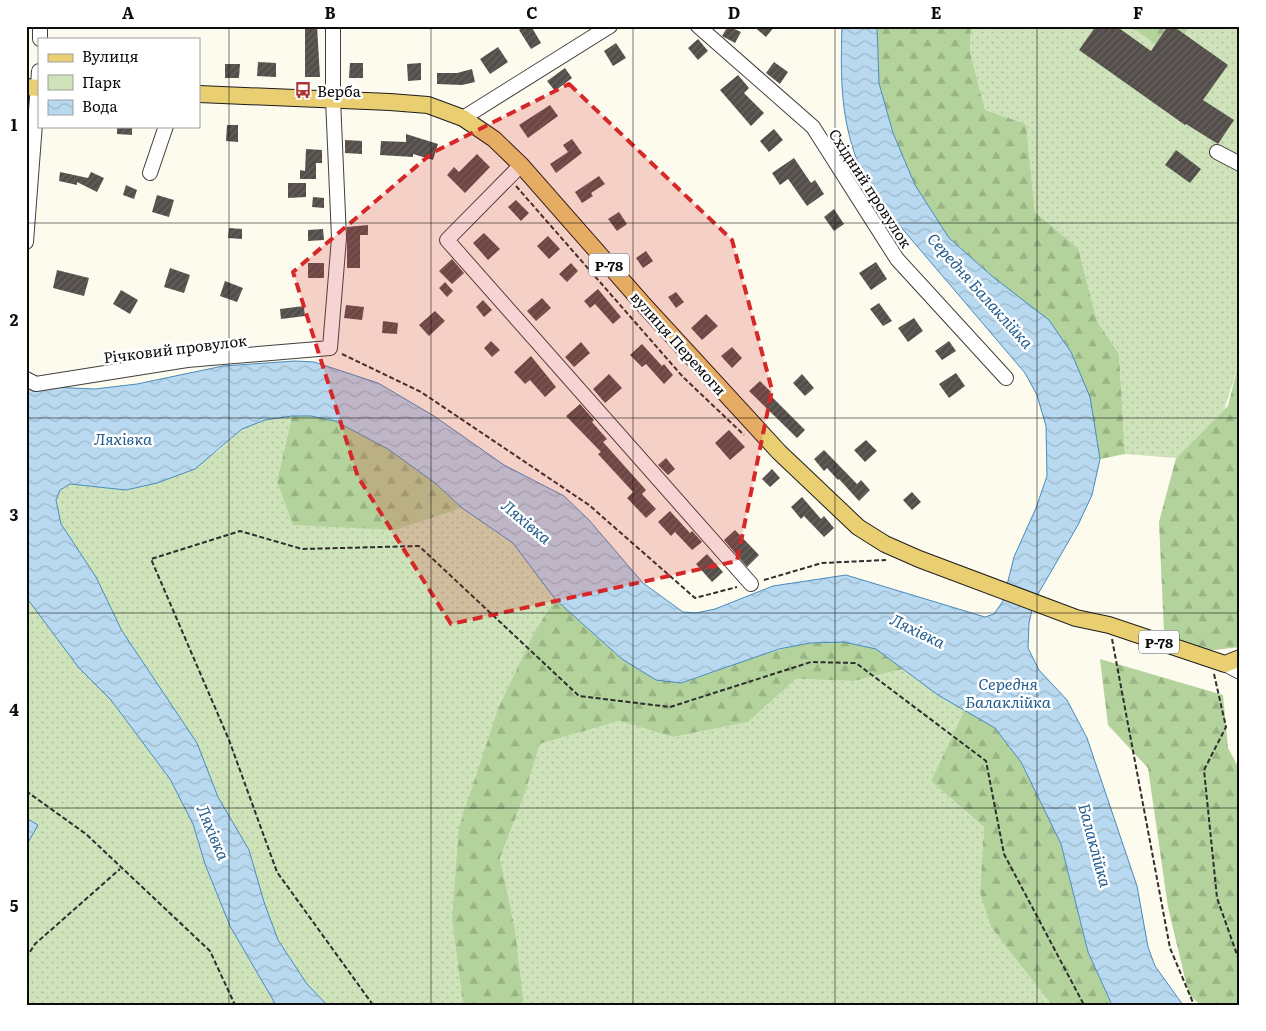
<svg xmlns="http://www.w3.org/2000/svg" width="1266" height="1031" font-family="Literata,serif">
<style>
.green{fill:url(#green-dots)}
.forest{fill:url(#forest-firs)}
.water{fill:url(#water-waves);stroke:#478bbd}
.building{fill:url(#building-hatch)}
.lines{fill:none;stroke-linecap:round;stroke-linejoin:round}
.minor-casing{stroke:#3f3f3f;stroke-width:16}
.major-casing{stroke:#1d1d1d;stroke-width:18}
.path{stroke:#2e2e2e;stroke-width:2;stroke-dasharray:5 2.5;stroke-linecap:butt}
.minor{stroke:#fff;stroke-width:14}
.major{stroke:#e9cf72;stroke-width:16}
.marked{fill:#d62828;fill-opacity:0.2;stroke:#d62828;stroke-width:4;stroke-dasharray:10 6;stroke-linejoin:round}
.grid{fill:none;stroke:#0c0c0c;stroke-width:1;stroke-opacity:0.55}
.labels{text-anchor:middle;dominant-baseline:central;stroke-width:5;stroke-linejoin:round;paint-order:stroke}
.shield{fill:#fff;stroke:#555;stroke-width:1}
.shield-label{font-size:14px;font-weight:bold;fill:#0c0c0c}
.poi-label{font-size:15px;fill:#0c0c0c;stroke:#fff;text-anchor:start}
.street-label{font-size:15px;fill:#0c0c0c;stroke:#fff}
.water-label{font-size:16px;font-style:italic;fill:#245e8f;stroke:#fff}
.neatline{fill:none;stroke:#0c0c0c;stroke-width:2}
.grid-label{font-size:16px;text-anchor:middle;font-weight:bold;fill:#0c0c0c}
</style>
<defs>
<pattern id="green-dots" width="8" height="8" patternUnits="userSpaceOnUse" patternTransform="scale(1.25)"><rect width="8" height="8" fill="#cfe3bb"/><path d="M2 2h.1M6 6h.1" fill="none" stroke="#b1c2a0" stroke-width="1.8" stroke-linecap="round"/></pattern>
<pattern id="forest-firs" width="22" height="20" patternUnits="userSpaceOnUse" patternTransform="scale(1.25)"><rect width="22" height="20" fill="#b3d29c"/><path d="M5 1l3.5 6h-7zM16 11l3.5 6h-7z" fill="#99b385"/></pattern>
<pattern id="water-waves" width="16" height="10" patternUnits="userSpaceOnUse" patternTransform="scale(1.25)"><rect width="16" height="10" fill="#b8d9ef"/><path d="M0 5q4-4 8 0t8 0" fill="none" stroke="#9db9cc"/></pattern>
<pattern id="building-hatch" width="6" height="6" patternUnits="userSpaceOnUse" patternTransform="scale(1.25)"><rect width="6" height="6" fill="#544e4a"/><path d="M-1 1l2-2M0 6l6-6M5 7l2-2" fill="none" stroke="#686360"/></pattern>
</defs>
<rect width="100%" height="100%" fill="#fdfaee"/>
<path class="green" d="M971,26h159l41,30 18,-30h51v343l-3,1 -13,40 -48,48 -51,-4 -6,-100 -22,-33 -19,-73 -43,-36 -9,-88 -41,-14 -15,-58z
M292,416l-15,65 119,49 66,-22 51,35 42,56 -20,32 -83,289 11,85h-136l-20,-21 -29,-44 -14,-38 -15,-52 -31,-53 -21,-54 -75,-112 -26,-54 -35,-53 -5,-24 4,-10 10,-6 56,6 91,-38 25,-23 23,-9z
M26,597l85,103 59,79 23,45 12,40 25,62 46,79h-250v-159l12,-21 -12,-7z
M903,669l35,26 27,14 -34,72 53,46 -4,65 72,113h-528l-9,-76 -15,-71 25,-65 15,-49 79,-23 54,16 75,-15 48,-43 58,2z"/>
<path class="forest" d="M877,26h94l-1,26 15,58 41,14 9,88 43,36 19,73 22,33 6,100 -25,5 -10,-62 -97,-120 -44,-39 -34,-53 -22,-52 -14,-50z
M1130,26h59l-18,30z
M1240,369v278l-51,6 -25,-21 -5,-110 17,-64 52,-52 9,-36z
M292,416h19l24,5 53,28 47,34 27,25 -66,22 -103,-5 -16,-44z
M555,599l67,60 59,24c53,-15 140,-61 194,-34 10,5 19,14 28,20l-49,12 -58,-2 -48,43 -75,15 -54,-16 -79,23 -15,49 -25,65 15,71 9,76h-61l-11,-85 7,-93 39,-118 37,-78z
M1100,659l123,36 5,53 12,22v235h-39l-12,-10 -21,-88 -20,-139 -40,-43z
M965,709l30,19 26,34 40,82 27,108 24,53h-60l-61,-78 -11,-35 4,-65 -53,-46z"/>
<path class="water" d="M842,26h35l2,57 14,50 22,52 34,53 44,39 56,43 22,32 19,45 10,62 -8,36 -14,30 -44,76 -5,22 -1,25 11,22 28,30 20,38 50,148 11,61 7,19 28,39h-71l-24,-53 -27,-108 -40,-82 -26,-34 -57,-33 -62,-46 -32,-7 -34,1 -31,6 -98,34 -25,-3 -34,-21 -67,-60 -42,-56 -51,-35 -27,-25 -47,-34 -53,-28 -24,-5h-19l-27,4 -23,9 -47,40 -38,14 -31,7 -56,-6 -10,6 -4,10 5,24 35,53 26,54 75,112 21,54 31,53 15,52 14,38 29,44 20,21h-51l-46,-79 -25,-62 -12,-40 -23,-45 -59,-79 -32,-32 -53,-71v-211l69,3 42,-5 86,-18 72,-5 19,1 64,21 56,33 70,49 60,31 25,24 54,63 40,29 13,1 19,-4 58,-23 73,-11 139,42 9,-3 9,-13 11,-44 22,-49 11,-32 -1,-50 -9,-31 -12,-22 -154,-181c-30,-59 -31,-101 -29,-166z
M26,818l12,7 -12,21z"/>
<path class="building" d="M305,26h12l3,51h-15z
M526,26h5l10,17 -10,6 -12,-19z
M728,26l13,6 -6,11 -13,-7z
M753,26h22l-9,11z
M1096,26h20l35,25 17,-25h5l55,39 -25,35 31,20 -16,24 -32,-20 -1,1 -106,-75z
M698,39l10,12 -10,9 -10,-12z
M616,43l10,15 -13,8 -9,-15z
M498,47l10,15 -18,12 -10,-15z
M258,62l18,1v14l-19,-1z
M774,62l14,10 -8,12 -14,-11z
M350,63h13v15h-14z
M421,63v17l-13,1 -1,-17z
M225,64h15l-1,14h-14z
M565,68l7,10 -17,13 -8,-10z
M472,69l3,13 -13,3 -25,-1v-11h20z
M738,75l11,13 -5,5 20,20 -13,13 -31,-36z
M550,105l8,11 -30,22 -9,-13z
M227,125h11v17l-12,-1z
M117,126h15v9l-15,-1z
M774,129l9,11 -14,12 -9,-11z
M406,134l32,10 -5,16 -20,-6v3l-33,-2 1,-14 25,1z
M572,139l10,14 -26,20 -6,-9 18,-12 -5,-7z
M345,140l17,1v13l-17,-1z
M306,149l16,1v13h-6v16h-16v-9l5,1z
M1176,150l25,19 -11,14 -25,-18z
M477,154l13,13 -25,26 -18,-18 7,-8 5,5z
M794,158l17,25 4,-3 9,14 -17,12 -19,-27 -8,6 -8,-12z
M60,172l28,6 3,-6 13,6 -7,14 -20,-10v3l-18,-4z
M599,176l6,8 -14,9 2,3 -11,7 -7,-11z
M288,183h18v14l-18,1z
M126,185l11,5 -3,9 -11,-4z
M157,195l17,5 -5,17 -17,-5z
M313,197l11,1v10l-12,-1z
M516,200l13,13 -8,8 -13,-14z
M834,209l10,15 -10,7 -10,-14z
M619,212l8,12 -10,7 -9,-12z
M368,225v10h-8v33h-13v-41z
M229,228l13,1v10l-14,-1z
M323,229l1,11 -16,1v-11z
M484,233l16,16 -12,11 -15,-17z
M548,236l12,13 -11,10 -12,-13z
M646,251l7,10 -10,7 -7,-10z
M452,259l12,14 -12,11 -13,-13z
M876,262l11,17 -16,11 -12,-17z
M308,263h16v15h-16z
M571,263l7,8 -11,11 -8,-8z
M170,268l20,7 -6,18 -20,-6z
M57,270l32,8 -5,18 -31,-8z
M225,281l18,7 -6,14 -17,-6z
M445,282l8,9 -6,6 -8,-9z
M598,289l23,28 -8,7 -18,-20 -5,4 -6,-7z
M121,290l17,10 -8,14 -17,-10z
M676,292l8,10 -8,6 -8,-11z
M542,298l9,10 -15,13 -9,-10z
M483,300l9,10 -8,7 -8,-10z
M879,303l13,18 -9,5 -13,-17z
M346,305l18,2 -2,13 -18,-2z
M304,306l1,10 -24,3 -1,-10z
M435,311l10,10 -16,15 -10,-11z
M706,314l12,12 -16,14 -11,-12z
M914,318l9,13 -15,11 -10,-14z
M383,321l15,2 -1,11 -15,-1z
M491,341l9,9 -8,7 -8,-9z
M949,341l7,10 -14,9 -7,-9z
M581,342l9,11 -16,14 -9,-10z
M642,344l20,22 2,-2 9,11 -9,9 -18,-20 -4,3 -12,-12z
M732,347l10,11 -10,10 -11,-12z
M531,356l25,31 -11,10 -15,-17 -5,4 -11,-12z
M956,373l9,13 -16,12 -10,-14z
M609,374l13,14 -17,15 -12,-14z
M802,374l12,14 -9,8 -12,-13z
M760,381l11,11 -2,2 36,36 -8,8 -48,-47z
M580,404l14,16 -2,2 15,17 -4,3 43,48 -4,4 14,15 -10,9 -19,-20 6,-6 -35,-38 3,-2 -35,-36z
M729,430l16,17 -15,13 -15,-17z
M866,440l11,11 -12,11 -11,-12z
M824,450l33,34 4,-4 9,10 -11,11 -20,-22 -1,1 -11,-12 -3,3 -10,-12z
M666,458l9,11 -7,6 -10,-10z
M772,469l8,9 -10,9 -8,-8z
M912,492l9,10 -9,8 -9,-10z
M802,497l19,22 3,-3 10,12 -10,9 -20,-21 -3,3 -10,-12z
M670,511l20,22 2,-2 10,11 -10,8 -17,-18 -4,4 -13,-14z
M735,530l24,25 -12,12 -23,-27z
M707,554l16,18 -11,10 -16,-18z"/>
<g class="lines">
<g class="minor-casing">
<path id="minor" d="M698,26l115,101 84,132 109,119
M40,39v-13
M463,118l147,-92
M1217,152l23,12
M521,165l-74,75 304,344
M150,173l16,-47
M26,242l13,-171
M26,379l10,5 151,-24 143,-12 9,-110 -6,-139v-73
M1225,664l15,8"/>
</g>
<g class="major-casing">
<path id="major" d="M26,87l13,1
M199,94l191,8 38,3 35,13 31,21 27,26 123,140 135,147 79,75 27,17 34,15 157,59 33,7 116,39 15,-6"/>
</g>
<path class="path" d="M516,186l167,191 61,58
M342,354l79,38 168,113 106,93 42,-11
M764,580l58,-17 64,-3
M1112,639l58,309 24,57
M1214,674l12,53 -22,43 13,128 23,65
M26,791l60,43 124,117 25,54
M26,958l9,-14 85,-75
M373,1005l-96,-133 -48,-132 -78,-181 89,-28 62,18 117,-3 160,150 91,11 141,-45 45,1 130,98 18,93 80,151"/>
<use href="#minor" class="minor"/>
<use href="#major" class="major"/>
</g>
<path class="marked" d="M569,84l163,156 40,150 -35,171 -286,63 -93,-147 -65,-205 139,-119z"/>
<path class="grid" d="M229,26v979M431,26v979M633,26v979M835,26v979M1037,26v979M26,223h1214M26,418h1214M26,613h1214M26,808h1214"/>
<defs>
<g id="bus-bare" transform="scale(1.35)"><path d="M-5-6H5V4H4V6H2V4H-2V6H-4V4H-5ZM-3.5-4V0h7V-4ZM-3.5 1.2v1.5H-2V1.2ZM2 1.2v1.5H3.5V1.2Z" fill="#ac3537" stroke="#fff" stroke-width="2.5" paint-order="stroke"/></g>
</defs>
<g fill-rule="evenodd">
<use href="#bus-bare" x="303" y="90"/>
</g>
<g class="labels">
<g class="shield">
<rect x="589" y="253.5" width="40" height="23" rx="4"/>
<rect x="1139" y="630.5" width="40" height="23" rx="4"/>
</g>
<g class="shield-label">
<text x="609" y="265">Р-78</text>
<text x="1159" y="642">Р-78</text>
</g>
<g class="poi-label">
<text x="317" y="90">Верба</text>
</g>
<g class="street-label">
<text transform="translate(871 188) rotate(57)">Східний провулок</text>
<text transform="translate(679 343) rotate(48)">вулиця Перемоги</text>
<text transform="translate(175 348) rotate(-7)">Річковий провулок</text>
</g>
<g class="water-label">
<text transform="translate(981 290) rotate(48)">Середня Балаклійка</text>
<text x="123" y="438">Ляхівка</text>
<text transform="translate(527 521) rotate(40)">Ляхівка</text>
<text transform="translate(918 630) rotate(26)">Ляхівка</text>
<text x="1008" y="683">Середня<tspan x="1008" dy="18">Балаклійка</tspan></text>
<text transform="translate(214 832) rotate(67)">Ляхівка</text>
<text transform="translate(1096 845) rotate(75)">Балаклійка</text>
</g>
</g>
<rect width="1266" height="1031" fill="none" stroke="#ffffff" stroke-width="55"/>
<rect x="38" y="38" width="162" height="90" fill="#ffffff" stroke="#9e9e9e"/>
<rect x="48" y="54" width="25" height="8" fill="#e9cf72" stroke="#9e9e9e"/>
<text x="82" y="62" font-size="15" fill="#0c0c0c">Вулиця</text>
<rect x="48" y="75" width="25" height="15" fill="#cfe3bb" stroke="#9e9e9e"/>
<text x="82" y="88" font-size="15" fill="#0c0c0c">Парк</text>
<rect x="48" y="100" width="25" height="15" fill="url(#water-waves)" stroke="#9e9e9e"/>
<text x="82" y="112" font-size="15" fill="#0c0c0c">Вода</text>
<rect x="28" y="28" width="1210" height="976" class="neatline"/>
<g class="grid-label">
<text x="128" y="19">A</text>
<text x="330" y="19">B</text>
<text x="532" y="19">C</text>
<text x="734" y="19">D</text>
<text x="936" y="19">E</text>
<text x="1138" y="19">F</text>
<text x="14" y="131">1</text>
<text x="14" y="326">2</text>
<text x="14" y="521">3</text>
<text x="14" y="716">4</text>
<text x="14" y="912">5</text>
</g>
</svg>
